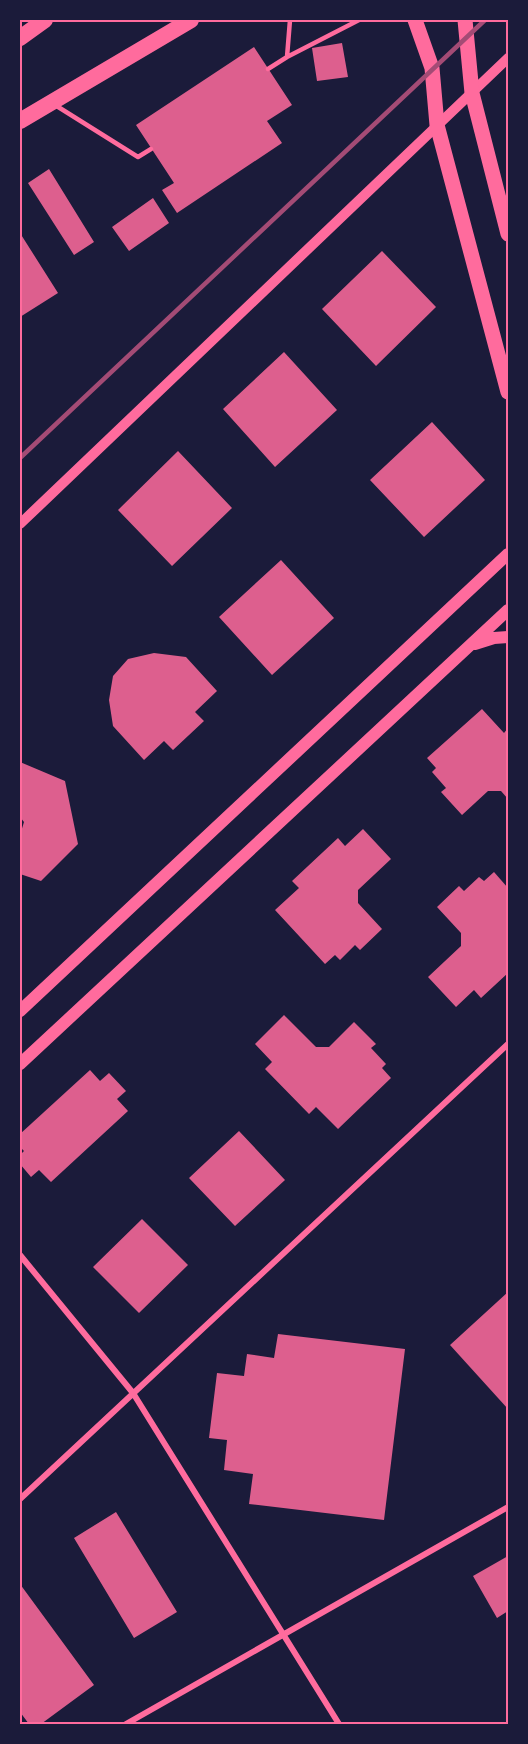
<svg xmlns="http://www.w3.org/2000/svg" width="528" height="1744" font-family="'Golos Text',sans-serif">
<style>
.building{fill:#dd5f8e}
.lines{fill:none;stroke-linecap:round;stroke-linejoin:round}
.service{stroke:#ff6b9d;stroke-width:4.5}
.minor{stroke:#ff6b9d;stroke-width:6}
.tertiary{stroke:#ff6b9d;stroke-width:10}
.secondary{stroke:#ff6b9d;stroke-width:12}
.primary{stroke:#ff6b9d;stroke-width:15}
.trunk{stroke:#ff6b9d;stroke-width:16}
.rail{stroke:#a44b75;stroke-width:4.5}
.neatline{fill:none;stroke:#ff6b9d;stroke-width:2}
</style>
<rect width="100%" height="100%" fill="#1b1b3a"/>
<path class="building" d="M342,43l6,34 -31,4 -5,-33z
M254,47l38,58 -25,16 15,22 -105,70 -15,-23 12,-7 -38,-58z
M49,169l45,73 -20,13 -46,-72z
M153,198l16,25 -40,28 -17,-24z
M20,233l38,60 -38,24z
M382,251l54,56 -60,59 -54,-57z
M284,352l53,58 -62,57 -52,-58z
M432,422l53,58 -61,57 -54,-57z
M178,451l54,57 -60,58 -54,-56z
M281,560l53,58 -62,57 -53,-58z
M154,653l32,4 31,34 -22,21 9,9 -31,29 -9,-9 -20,19 -31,-34 -4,-26 4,-24 15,-17z
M482,709l22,24 4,-5v71l-7,-8h-13l-26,24 -21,-23 5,-4 -14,-16 4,-4 -9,-10z
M20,762l45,19 13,63 -37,37 -21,-7v-39l4,-13 -4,-5z
M363,829l28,30 -33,31v13l24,26 -22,21 -5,-5 -15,15 -5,-5 -10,9 -50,-54 24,-22 -7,-7 46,-43 7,8z
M494,872l14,16v85l-27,25 -7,-8 -18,17 -28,-30 33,-31v-13l-24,-26 22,-21 5,5 15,-14 5,4z
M284,1015l32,32h13l25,-25 22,22 -5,4 15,16 -4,4 9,10 -53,51 -22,-22 -7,7 -44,-45 7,-7 -17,-18z
M90,1070l10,11 9,-8 17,18 -9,8 11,12 -77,71 -12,-12 -8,7 -11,-13v-9l4,-4 -4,-4v-13z
M239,1131l46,49 -50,46 -46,-48z
M142,1219l46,46 -49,48 -46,-46z
M508,1292v117l-58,-64z
M278,1334l127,15 -21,171 -135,-16 4,-30 -29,-4 3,-30 -18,-2 8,-65 27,3 3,-22 27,4z
M116,1512l61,100 -43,26 -60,-100z
M508,1556v55l-11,7 -24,-42z
M20,1584l74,101 -53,39h-12l-9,-12z"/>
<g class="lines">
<path class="service" d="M287,57l72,-37
M268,69l19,-12 3,-37
M55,105l83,52 13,-8"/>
<path class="minor" d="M20,1255l113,138 206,331
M20,1499l488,-455
M126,1724l382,-217"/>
<path class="tertiary" d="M20,524l488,-466"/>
<path class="secondary" d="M475,644l19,-6 14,-1
M20,1011l488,-457
M20,1064l488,-454"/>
<path class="primary" d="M415,20l17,48 5,57 71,267
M465,20l7,73 36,141"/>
<path class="trunk" d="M20,38l25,-18
M20,121l171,-101"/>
<path class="rail" d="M20,458l465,-438"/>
</g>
<rect width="528" height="1744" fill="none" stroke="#1b1b3a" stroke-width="42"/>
<rect x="21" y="21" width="486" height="1702" class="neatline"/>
</svg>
